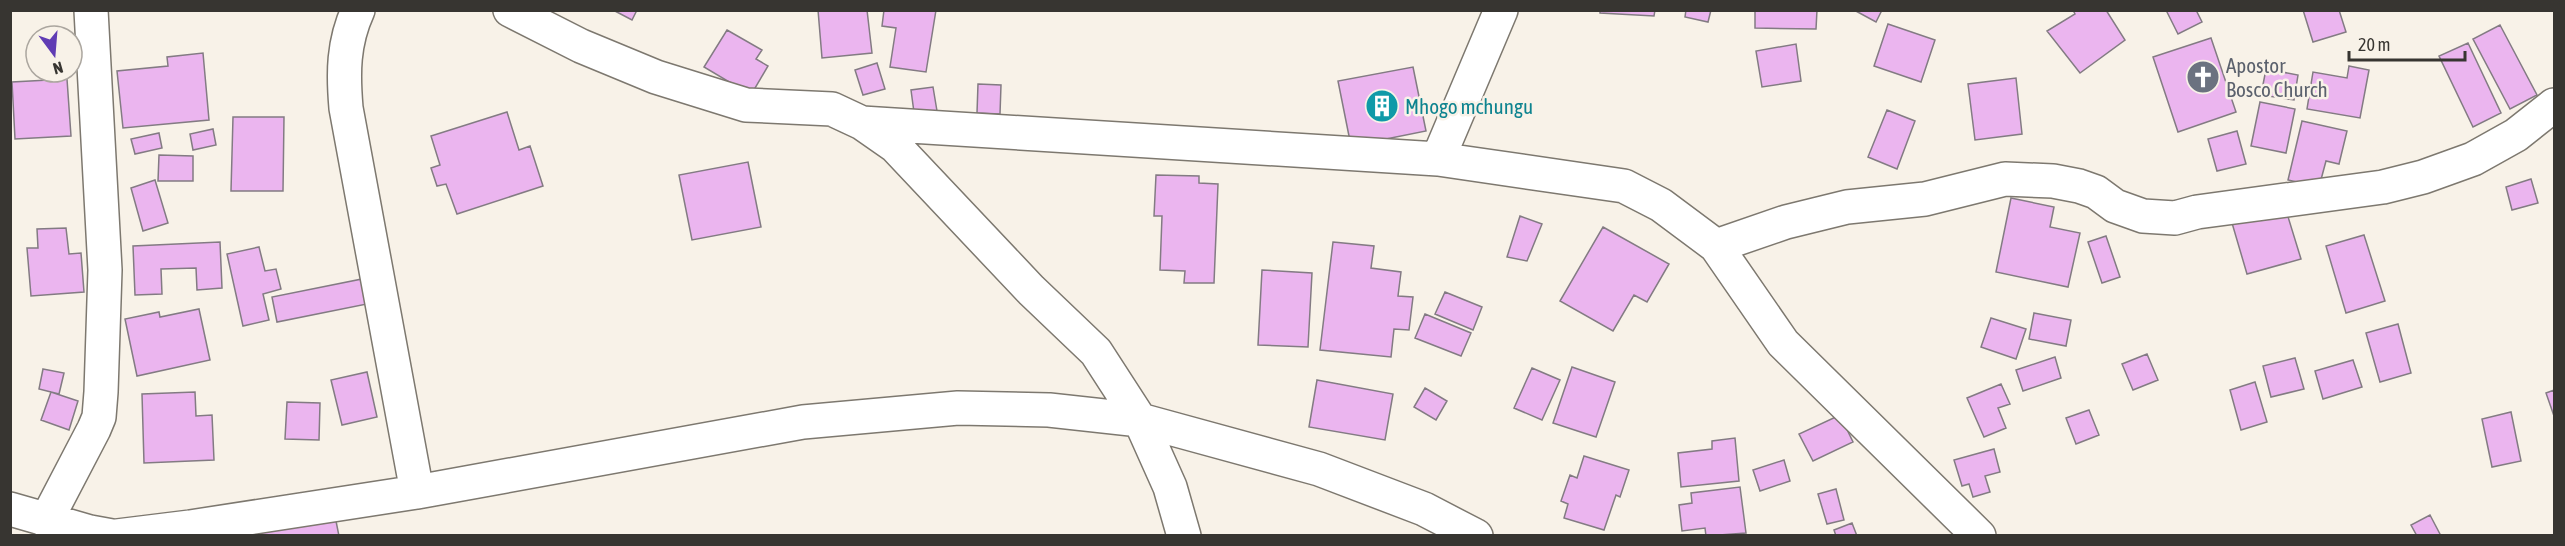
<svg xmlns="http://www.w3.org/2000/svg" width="2565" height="546" font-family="'Asap Condensed',sans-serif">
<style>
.building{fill:#ebb5ef;stroke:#837b83;stroke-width:1.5}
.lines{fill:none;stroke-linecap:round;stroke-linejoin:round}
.street-casing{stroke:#7d786f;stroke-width:36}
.street{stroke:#fff;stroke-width:33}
.labels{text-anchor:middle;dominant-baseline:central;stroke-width:5;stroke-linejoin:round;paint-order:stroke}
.worship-label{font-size:21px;fill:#5b616d;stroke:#f8f2e8;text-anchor:start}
.culture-label{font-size:21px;fill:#0d838f;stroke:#f8f2e8;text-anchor:start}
</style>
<rect width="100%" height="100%" fill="#f8f2e8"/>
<path class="building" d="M613,10h24l-5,10z
M818,10h49l5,43 -50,5z
M884,10h52l-10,62 -36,-5 6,-39 -14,-2z
M1600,10h55l-1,6 -54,-3z
M1686,10h25l-3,12 -23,-5z
M1755,10h62l-1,19 -61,-1z
M1854,10h28l-6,12z
M2073,10h33l19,30 -45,33 -33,-42 28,-17z
M2166,10h30l6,12 -24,12z
M2303,10h36l7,22 -33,10z
M1888,24l47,16 -14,42 -47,-16z
M2500,25l37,70 -27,14 -37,-70z
M727,30l35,20 -6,9 12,7 -17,29 -47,-28z
M2211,38l25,74 -58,20 -25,-75z
M2468,43l33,70 -28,14 -34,-71z
M1796,44l5,37 -39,6 -6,-36z
M203,53l6,67 -86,8 -6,-57 51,-5 -1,-9z
M877,63l8,26 -22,6 -8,-25z
M2349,66l20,4 -9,48 -53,-9 6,-37 34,6z
M1413,67l13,64 -75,15 -13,-65z
M2266,69l32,6 -4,25 -33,-5z
M2016,78l6,56 -47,6 -7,-56z
M67,79l4,57 -56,3 -3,-57z
M978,84l23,1 -1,29 -23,-1z
M933,87l5,30 -23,3 -4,-30z
M2260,102l35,7 -9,44 -35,-7z
M1887,110l28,11 -18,48 -29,-12z
M507,112l12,38 11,-4 13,40 -86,28 -11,-30 -9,2 -6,-18 9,-3 -9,-29z
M233,117h51l-1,74h-52z
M2302,121l45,10 -8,33 -13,-3 -7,26 -31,-7z
M213,129l3,16 -23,5 -3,-16z
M2237,131l9,33 -29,7 -9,-32z
M159,133l3,15 -27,6 -4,-15z
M159,155l34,1v25h-35z
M748,162l13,65 -69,13 -13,-65z
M1156,175l43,1v7l19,1 -4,99h-30l1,-12 -25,-1 2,-54h-8z
M2531,179l7,24 -26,7 -6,-23z
M155,180l13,43 -25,8 -12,-43z
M2011,198l43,9 -4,20 30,6 -12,54 -72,-15z
M2285,207l16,52 -54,15 -15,-51z
M1520,216l22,8 -15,37 -20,-4z
M1603,227l66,37 -22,38 -13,-7 -21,36 -53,-30z
M66,228l3,26 12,-1 3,39 -53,4 -4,-48h11l-1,-19z
M2364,235l21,66 -39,12 -20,-67z
M2106,236l14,41 -18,6 -14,-41z
M220,242l2,46 -25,2 -1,-22 -35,1 1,25 -27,1 -2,-49z
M1333,242l41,4 -3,22 30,4 -3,24 15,1 -4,33 -15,-1 -3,28 -71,-7z
M259,247l6,24 11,-2 5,20 -18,5 6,26 -26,6 -16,-72z
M1262,270l50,3 -4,74 -50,-2z
M367,278l5,25 -95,19 -5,-25z
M1445,292l37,15 -9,23 -38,-16z
M199,309l11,51 -73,16 -12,-57 34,-7 1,5z
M2034,313l37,7 -5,26 -37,-7z
M1425,314l46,19 -10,23 -46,-18z
M1991,318l35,11 -10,30 -35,-12z
M2398,324l13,49 -31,9 -14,-49z
M2147,354l11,26 -25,10 -11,-26z
M2055,357l6,21 -38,13 -7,-21z
M2295,358l9,31 -33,8 -8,-31z
M2353,360l9,27 -39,12 -8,-28z
M1572,367l43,15 -19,55 -43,-14z
M1532,368l28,12 -18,40 -28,-12z
M43,369l21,4 -5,21 -20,-5z
M367,372l10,45 -35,8 -11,-45z
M1317,380l76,14 -8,46 -76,-13z
M2255,382l12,40 -26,8 -11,-40z
M2001,384l9,20 -12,4 8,20 -22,9 -17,-39z
M1425,388l22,13 -11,19 -22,-13z
M2554,390v26l-8,-23z
M51,392l27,9 -9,29 -28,-10z
M195,392l1,24 16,-1 2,45 -70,3 -2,-69z
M287,402l33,1 -1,37 -34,-1z
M2089,410l10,25 -23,9 -10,-26z
M2511,412l10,49 -29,6 -10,-48z
M1840,415l13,27 -40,19 -14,-27z
M1735,438l4,43 -58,6 -3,-34 34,-4v-8z
M1994,449l6,23 -15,4 5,16 -17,5 -4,-13 -7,2 -8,-26z
M1584,456l45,14 -9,27 -4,-2 -12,35 -40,-12 4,-14 -7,-3 9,-26 7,3z
M1784,460l6,21 -30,10 -7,-21z
M1740,487l6,46 -40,3 -1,-8 -23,3 -3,-26 13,-2 -1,-10z
M1836,489l8,31 -17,4 -9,-30z
M334,511l5,25h-109z
M2430,515l11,21h-24l-6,-11z
M1852,523l5,13h-21l-2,-6z"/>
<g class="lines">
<g class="street-casing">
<path id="street" d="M358,10c-15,33 -15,63 -12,98l71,384
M510,10l71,36 75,31 90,28 86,4 30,14 33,23 136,144 65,62 44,68 30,67 14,49
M862,123l576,36 186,27 37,19 55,41 67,97 196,193
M1438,159l63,-149
M1716,246l70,-24 61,-15 78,-8 80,-20 48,2 26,5 17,6 19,14 28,10 32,2 22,-6 186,-25 40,-10 50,-18 43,-24 38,-30
M10,509l80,23 22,4
M46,521l48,-92 5,-12 2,-25 4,-122 -14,-260
M117,536l73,-9 227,-35 386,-70 155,-14 91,2 91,10 179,49 105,40 52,27"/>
</g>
<use href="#street" class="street"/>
</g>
<defs>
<g id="church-disc" transform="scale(1.725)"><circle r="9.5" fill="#6b7280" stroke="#f8f2e8"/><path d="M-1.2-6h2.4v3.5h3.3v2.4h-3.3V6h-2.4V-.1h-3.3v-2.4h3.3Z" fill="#fff"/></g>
<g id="building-disc" transform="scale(1.725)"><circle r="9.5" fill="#0f9aa8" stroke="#f8f2e8"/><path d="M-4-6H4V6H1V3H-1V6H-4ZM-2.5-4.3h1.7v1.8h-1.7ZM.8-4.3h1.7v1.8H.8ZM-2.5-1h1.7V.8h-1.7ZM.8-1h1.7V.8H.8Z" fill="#fff"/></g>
</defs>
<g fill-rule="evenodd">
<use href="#church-disc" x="2203" y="77"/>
<use href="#building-disc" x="1382" y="106"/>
</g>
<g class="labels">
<g class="worship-label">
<text x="2226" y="65">Apostor<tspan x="2226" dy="24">Bosco Church</tspan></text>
</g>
<g class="culture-label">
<text x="1405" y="106">Mhogo mchungu</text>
</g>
</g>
<rect width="2565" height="546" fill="none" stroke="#373531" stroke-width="24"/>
<g transform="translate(54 54) rotate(164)"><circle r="28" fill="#f8f2e8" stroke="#aba69f" stroke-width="1.5"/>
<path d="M0-4.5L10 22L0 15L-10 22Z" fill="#603cb4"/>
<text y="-9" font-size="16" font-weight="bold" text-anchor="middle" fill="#373531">N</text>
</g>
<path d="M2349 51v9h116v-9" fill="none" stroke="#373531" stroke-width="3"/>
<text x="2358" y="51" font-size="18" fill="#373531" stroke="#f8f2e8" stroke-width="4.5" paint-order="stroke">20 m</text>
</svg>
